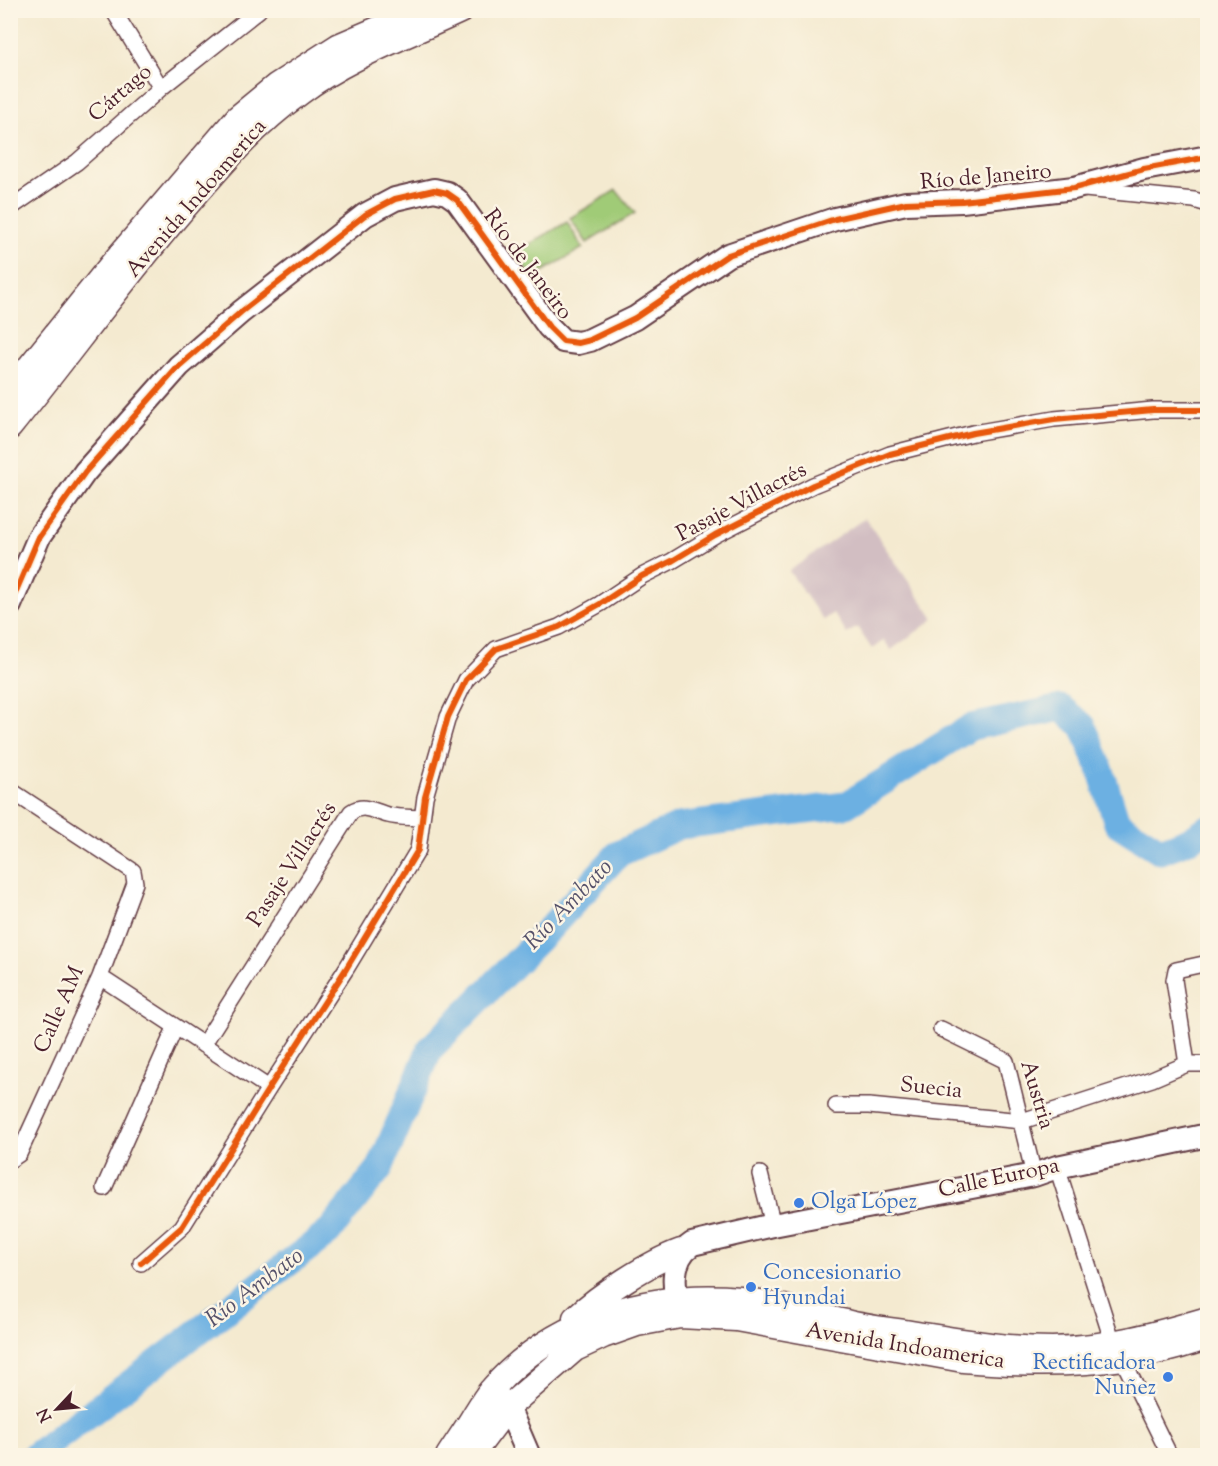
<svg xmlns="http://www.w3.org/2000/svg" width="1218" height="1466" font-family="'Sorts Mill Goudy',serif">
<style>
.industrial{fill:#d2bec2}
.green{fill:#a0cb77;stroke:#757551;stroke-width:1.5}
.lines{fill:none;stroke-linecap:round;stroke-linejoin:round}
.river{stroke:#6cb0e2;stroke-width:27}
.street-casing{stroke:#643d44;stroke-width:18}
.secondary-casing{stroke:#643d44;stroke-width:26}
.primary-casing{stroke:#643d44;stroke-width:27}
.street{stroke:#fff;stroke-width:15}
.secondary{stroke:#fff;stroke-width:22}
.primary{stroke:#fff;stroke-width:24}
.cycleway-casing{stroke:#fcf5e5;stroke-width:10}
.cycleway{stroke:#e8590c;stroke-width:6}
.shop-dot{fill:#3f7fe0;stroke:#fcf5e5;stroke-width:2}
.labels{text-anchor:middle;dominant-baseline:central;stroke-width:5;stroke-linejoin:round;paint-order:stroke}
.street-label{font-size:22px;fill:#4a1f2b;stroke:#fcf5e5}
.shop-label{font-size:22px;fill:#366cbe;stroke:#fcf5e5;text-anchor:start}
.water-label{font-size:24px;font-style:italic;fill:#56526b;stroke:#fcf5e5}
</style>
<rect width="100%" height="100%" fill="#fcf5e5"/>
<filter id="ink" filterUnits="userSpaceOnUse"><feTurbulence type="fractalNoise" baseFrequency=".0167" numOctaves="2"/><feDisplacementMap in="SourceGraphic" scale="12" xChannelSelector="R" yChannelSelector="G"/><feConvolveMatrix kernelMatrix="1 2 1 2 8 2 1 2 1" color-interpolation-filters="sRGB"/></filter>
<filter id="wash" filterUnits="userSpaceOnUse"><feTurbulence type="fractalNoise" baseFrequency=".008" numOctaves="4" result="noise"/><feDisplacementMap in="SourceGraphic" scale="24" xChannelSelector="R" yChannelSelector="G"/><feGaussianBlur stdDeviation="1.35" result="paint"/><feColorMatrix in="noise" values="0 0 0 0 0 0 0 0 0 0 0 0 0 0 0 0 0 1.4 0 .05"/><feComposite in="paint" operator="in"/></filter>
<g filter="url(#wash)">
<rect width="100%" height="100%" fill="#f4ead0"/>
<path class="industrial" d="M865,518l69,101 -43,31 -7,-10 -12,9 -15,-22 -10,7 -14,-21 -10,7 -34,-49z"/>
<path class="green" d="M616,190l19,23 -48,30 -17,-25z
M567,222l16,26 -51,30 -16,-26z"/>
<g class="lines">
<path class="river" d="M34,1456l294,-223 52,-65 50,-119 119,-120 69,-75 61,-28 167,-21 125,-78 90,-19 22,18 18,45 16,52 44,28 28,-11 19,-12"/>
</g>
</g>
<g filter="url(#ink)">
<g class="lines">
<g class="street-casing">
<path id="street" d="M113,10l48,78
M1085,189l109,11 14,4
M10,208l67,-46 84,-74 98,-78
M10,790l123,81 2,12 -35,94 -81,177 -9,6
M100,977l169,111
M941,1029l65,32 28,114
M203,1045l148,-233c14,-9 23,0 37,3 10,3 23,2 34,3
M1187,1064l-13,-84 2,-10 32,-7
M836,1106h33l153,15 130,-42 35,-15h21
M1057,1167l56,176
M760,1174l13,51
M104,1188l71,-160
M141,1263l41,-36 87,-139 77,-119 72,-119 7,-53 23,-80 18,-37 30,-31 63,-22 41,-23 42,-28 30,-15 43,-26 98,-50 77,-31 83,-21 81,-14 99,-9h55
M1122,1358l48,98"/>
</g>
<g class="secondary-casing">
<path id="secondary" d="M10,605l29,-68 46,-65 94,-106 62,-54 124,-97 30,-16 39,-9 13,3 10,7 92,127 14,14 15,2 12,-3 45,-22 93,-63 107,-36 71,-16 56,-2 112,-13 70,-19 64,-12
M680,1316c-6,-25 -12,-56 12,-72l81,-19 261,-50 23,-8 151,-32
M496,1394l12,13 21,49"/>
</g>
<g class="primary-casing">
<path id="primary" d="M10,391l102,-127 125,-146 40,-33 61,-39 84,-36
M10,427c59,-73 114,-149 175,-220 37,-43 70,-82 116,-115 48,-36 107,-56 161,-82
M575,1318c24,-23 75,-56 106,-67
M448,1456c9,-14 19,-28 27,-42 6,-9 11,-19 18,-26 61,-69 157,-97 247,-89 36,4 70,15 106,23 23,6 48,8 71,12 45,7 90,15 135,15 54,-1 105,-15 156,-30
M471,1456l37,-49 67,-58 28,-13 34,-12 43,-8 56,3 227,41c82,7 166,6 245,-23"/>
</g>
<use href="#street" class="street"/>
<use href="#secondary" class="secondary"/>
<use href="#primary" class="primary"/>
<g class="cycleway-casing">
<path id="cycleway" d="M10,605l29,-68 46,-65 94,-106 62,-54 124,-97 30,-16 39,-9 13,3 10,7 92,127 14,14 15,2 12,-3 45,-22 93,-63 107,-36 71,-16 56,-2 112,-13 70,-19 64,-12
M141,1263l41,-36 87,-139 77,-119 72,-119 7,-53 23,-80 18,-37 30,-31 63,-22 41,-23 42,-28 30,-15 43,-26 98,-50 77,-31 83,-21 81,-14 99,-9h55"/>
</g>
<use href="#cycleway" class="cycleway"/>
</g>
</g>
<g class="shop-dot">
<circle cx="799" cy="1203" r="6"/>
<circle cx="751" cy="1287" r="6"/>
<circle cx="1168" cy="1377" r="6"/>
</g>
<g class="labels">
<g class="street-label">
<text transform="translate(121 94) rotate(-41)">Cártago</text>
<text transform="translate(986 178) rotate(-5)">Río de Janeiro</text>
<text transform="translate(197 199) rotate(-49)">Avenida Indoamerica</text>
<text transform="translate(527 265) rotate(53)">Río de Janeiro</text>
<text transform="translate(742 503) rotate(-28)">Pasaje Villacrés</text>
<text transform="translate(293 865) rotate(-57)">Pasaje Villacrés</text>
<text transform="translate(60 1010) rotate(-66)">Calle AM</text>
<text transform="translate(931 1089) rotate(6)">Suecia</text>
<text transform="translate(1036 1095) rotate(73)">Austria</text>
<text transform="translate(999 1179) rotate(-12)">Calle Europa</text>
<text transform="translate(905 1347) rotate(9)">Avenida Indoamerica</text>
</g>
<g class="shop-label">
<text x="811" y="1203">Olga López</text>
<text x="763" y="1274">Concesionario<tspan x="763" dy="25">Hyundai</tspan></text>
<text x="1156" y="1364" text-anchor="end">Rectificadora<tspan x="1156" dy="25">Nuñez</tspan></text>
</g>
<g class="water-label">
<text transform="translate(569 905) rotate(-46)">Río Ambato</text>
<text transform="translate(255 1288) rotate(-37)">Río Ambato</text>
</g>
</g>
<rect width="1218" height="1466" fill="none" stroke="#fcf5e5" stroke-width="36"/>
<g transform="translate(57 1409) rotate(244)" stroke="#fcf5e5" stroke-width="4.5" paint-order="stroke">
<path d="M0-4.5L10 22L0 15L-10 22Z" fill="#4a1f2b"/>
<text y="-9" font-size="16" font-weight="bold" text-anchor="middle" fill="#4a1f2b">N</text>
</g>
</svg>
